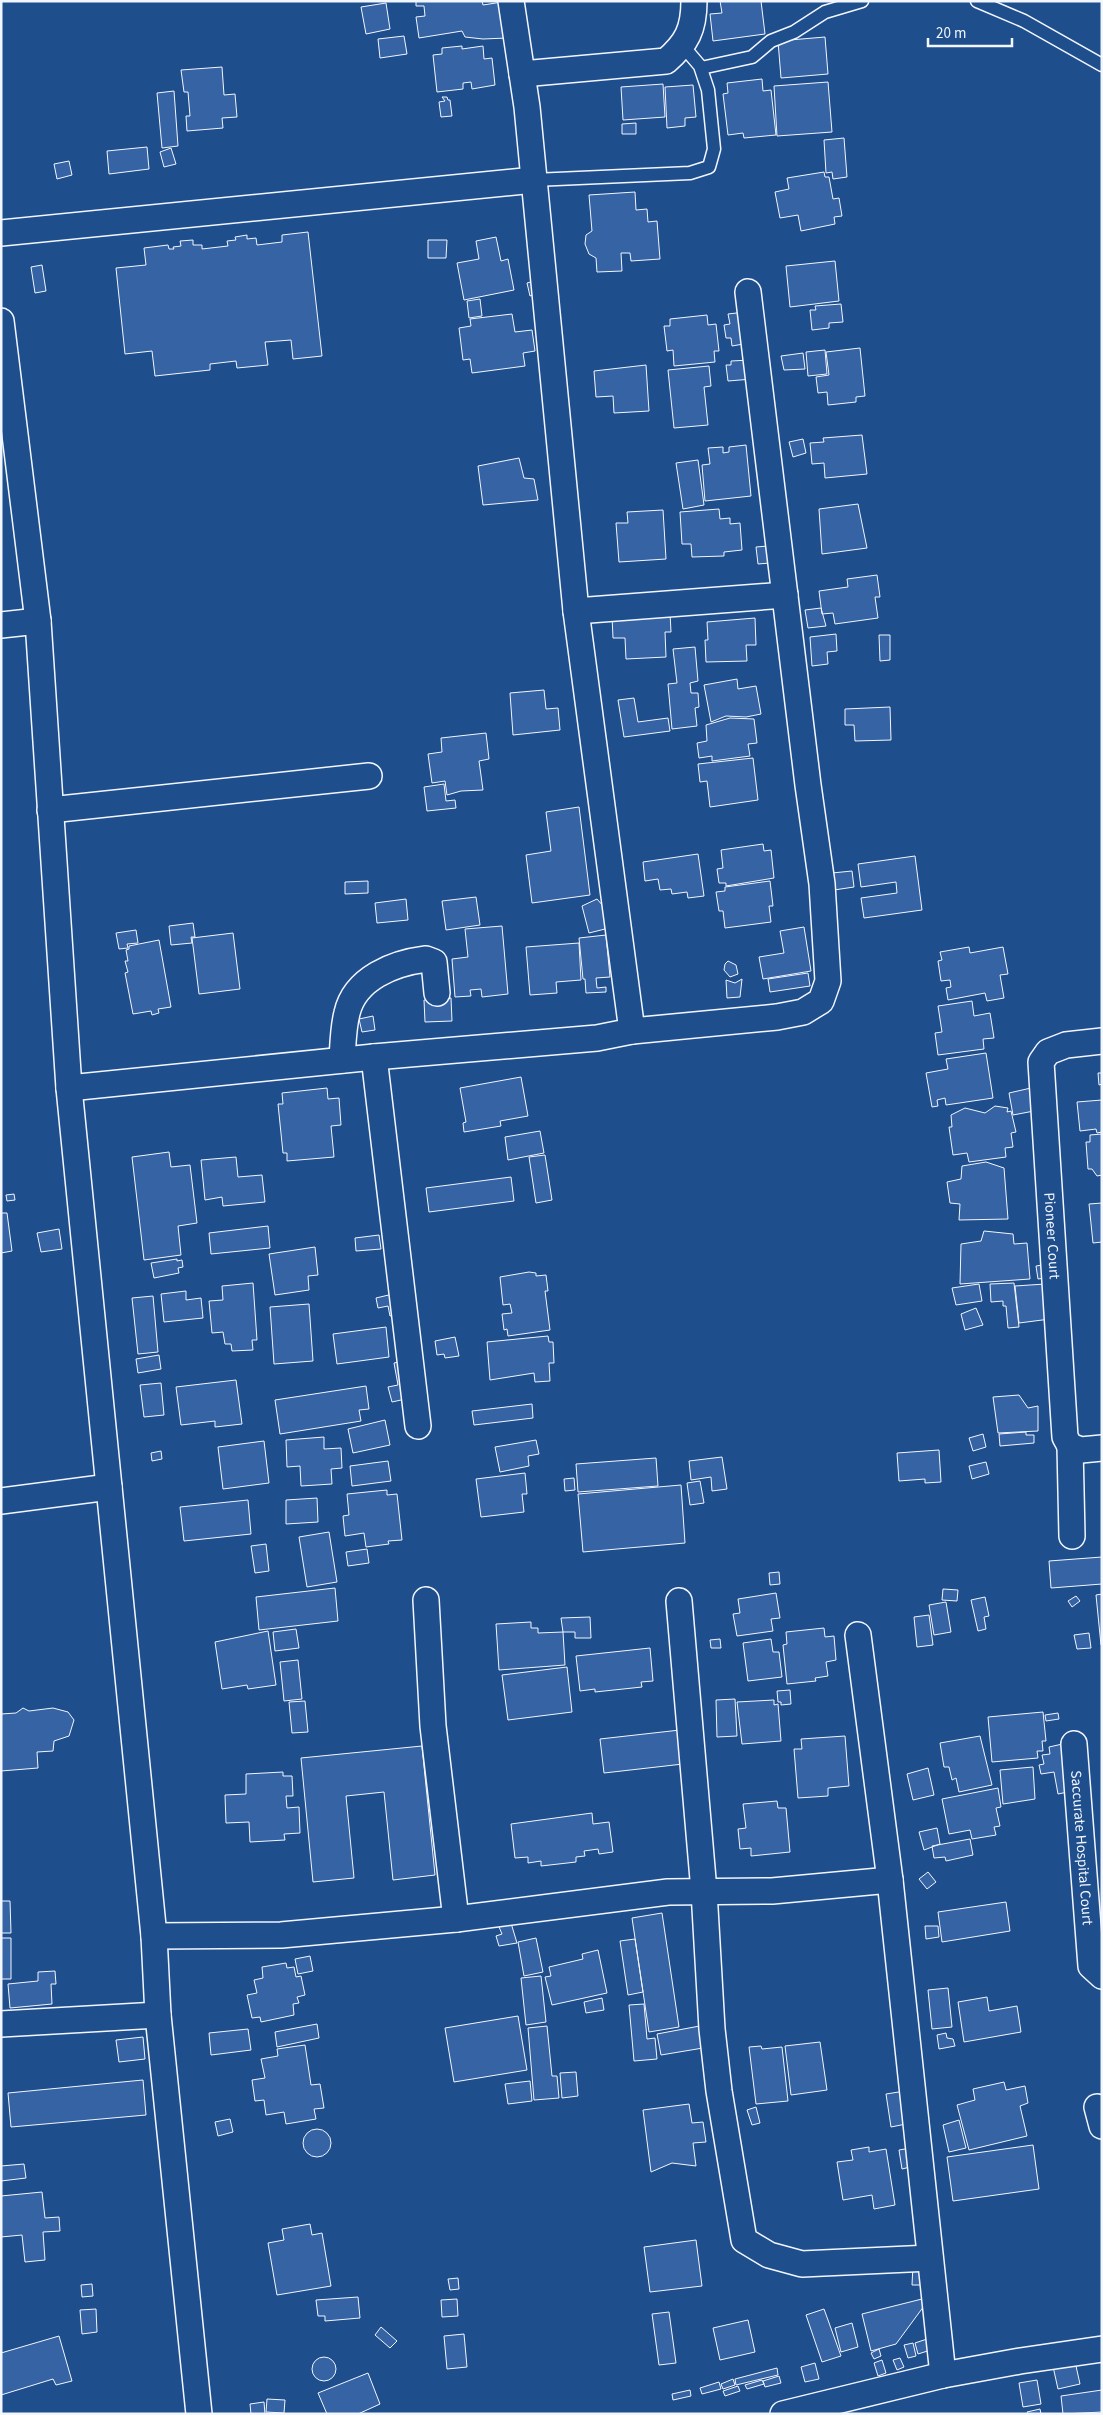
<svg xmlns="http://www.w3.org/2000/svg" width="1103" height="2415" font-family="'Source Sans 3',sans-serif">
<style>
.building{fill:#3563a3;stroke:#f2f6ff}
.lines{fill:none;stroke-linecap:round;stroke-linejoin:round}
.service-casing{stroke:#f2f6ff;stroke-width:15}
.minor-casing{stroke:#f2f6ff;stroke-width:28}
.service{stroke:#1f4e8c;stroke-width:12}
.minor{stroke:#1f4e8c;stroke-width:25}
.labels{text-anchor:middle;dominant-baseline:central;stroke-width:4;stroke-linejoin:round;paint-order:stroke}
.street-label{font-size:15px;fill:#f2f6ff;stroke:#1f4e8c}
</style>
<rect width="100%" height="100%" fill="#1f4e8c"/>
<path class="building" d="M416,1h66l1,4 19,-3 5,36 -24,1 -18,-2 -3,-6 -43,7 -3,-21 9,-1 -1,-10h-8z
M720,1h41l4,33 -52,7 -3,-27 12,-1z
M386,3l4,26 -24,5 -5,-27z
M404,36l3,18 -27,4 -2,-19z
M825,37l3,37 -47,4 -3,-37z
M462,46v3l21,-3 1,13 8,-1 3,27 -23,4 -1,-7 -8,1v6l-26,3 -4,-37 9,-1v-6z
M222,67l2,28 11,-1 2,23 -15,1 1,10 -36,3 -1,-15h4l-2,-24h-4l-3,-22z
M762,79l1,12 8,-1 5,45 -32,3 -1,-5 -15,2 -5,-41 5,-1 -1,-10z
M828,82l4,50 -55,4 -3,-50z
M663,84l2,33 -42,3 -2,-33z
M693,85l3,32 -11,1v8l-18,2 -2,-41z
M174,91l4,55 -16,2 -5,-55z
M442,97h5l1,3h2l2,16 -11,1 -2,-15 6,-1z
M636,123v11h-14v-10z
M844,138l3,39 -14,2 -1,-7 -6,1 -2,-33z
M147,147l2,22 -40,5 -2,-23z
M171,148l5,16 -12,3 -4,-15z
M69,161l3,14 -15,4 -3,-15z
M824,172l1,5h4l4,22 6,-1 3,18 -8,1 1,7 -34,7 -3,-16 -18,3 -5,-26 14,-3 -2,-11z
M635,192l1,18 11,-1 1,13 9,-1 3,38 -29,2 -1,-8h-9l1,18 -25,1 -1,-14 -7,-4 -4,-10 1,-9 6,-4 -3,-36z
M308,232l14,124 -29,3 -2,-19 -26,2 3,23 -31,3 -1,-7 -26,3v6l-55,6 -3,-25 -27,3 -9,-86 30,-3 -2,-17 24,-3 1,4h5l-1,-2 8,-1 -1,-5 13,-1v5h9v4l26,-3 -1,-5 9,-1 -1,-3 12,-2v4l9,-1 1,7 25,-3v-7z
M496,237l5,24 7,-2 6,31 -50,10 -7,-37 22,-4 -3,-18z
M428,240h19l-1,18h-18z
M835,261l4,40 -49,6 -4,-41z
M42,265l4,26 -11,2 -4,-26z
M534,281l5,12 -9,3 -3,-13z
M480,299l2,17 -13,2 -2,-17z
M841,304l2,18 -14,1v5l-17,2 -2,-20h6l-1,-4z
M745,312l4,31 -17,3 -1,-8h-5l-2,-13 6,-1 -2,-10z
M512,314l3,18 17,-2 3,21 -12,2 2,13 -53,7 -2,-14 -7,1 -4,-32 12,-2 -1,-7z
M707,315l1,10 8,-1 3,27h-5l1,11 -41,4 -1,-16 -6,1 -3,-25h6v-7z
M860,348l5,48 -9,1v5l-28,3 -1,-13 -9,1 -2,-16 13,-2 -3,-23z
M825,350l2,24 -19,2 -2,-24z
M803,353l2,16 -21,1 -3,-14z
M750,360l2,19 -24,2 -2,-16h5v-4z
M646,365l3,46 -35,2 -1,-17 -17,1 -2,-26z
M709,366l2,20 -7,1 4,38 -34,3 -6,-58z
M862,435l5,39 -42,4 -1,-15 -12,1 -2,-21 14,-1 -1,-4z
M803,439l3,14 -13,4 -4,-15z
M746,445l5,51 -46,5 -3,-36 8,-1 -2,-16 15,-1v6l6,-1v-5z
M519,458l5,20 10,1 4,21 -55,5 -5,-39z
M698,460l6,45 -21,4 -7,-46z
M858,504l9,44 -45,6 -3,-45z
M719,509l1,10 10,-1v6l10,-1 2,27 -18,2v4l-32,1 -1,-13h-9l-2,-32z
M663,510l3,49 -47,3 -3,-39h12l-1,-11z
M768,546l2,17 -12,1 -2,-17z
M877,575l3,22h-5l3,21 -43,6 -2,-11 -11,1 -3,-23 29,-4 -1,-8z
M821,608l5,18 -18,2 -3,-18z
M670,613l1,19h-6l1,25 -40,2 -1,-21h-12l-1,-22z
M755,618l1,27h-10l1,16 -41,1 -1,-22h3l-1,-18z
M836,634l1,17 -10,1 1,12 -16,2 -2,-29z
M879,635h11v25l-10,1z
M695,647l3,34 -8,2 1,10h7l1,14 -4,1 2,18 -25,3 -4,-45 9,-1 -4,-34z
M737,679l1,10 18,-3 5,28 -15,3 -20,-1 -15,6 -7,-37z
M544,690l2,19 12,-1 2,22 -47,5 -3,-42z
M634,698l4,24 30,-4 2,13 -46,6 -6,-37z
M890,707l1,33 -36,1 -1,-16h-9v-16z
M730,718l24,1 3,24 -9,1 2,12 -38,5v-5l-13,2 -2,-15 10,-2 -1,-16z
M486,733l3,26 -10,2 4,29 -22,1 -14,4 -2,-14 -13,2 -4,-29 14,-2 -1,-14z
M753,758l5,42 -48,7 -3,-26 -7,1 -2,-18z
M444,784l2,17 9,-1 1,8 -29,3 -3,-24z
M579,807l11,88 -58,8 -6,-48 25,-4 -5,-39z
M763,844l1,7 7,-1 3,28 -48,8v-3h-7l-2,-14 6,-1 -2,-18z
M698,854l6,42 -16,2 -1,-6 -15,2 -1,-5 -11,1 -2,-11 -13,2 -2,-19z
M915,856l7,54 -58,8 -3,-20 36,-5 -1,-11 -35,5 -3,-23z
M852,871l2,16 -20,3 -2,-17z
M368,881v12l-23,1v-12z
M770,881l3,25h-4l2,16 -46,6 -2,-17h-4l-3,-19 9,-1v-4z
M476,897l4,28 -34,5 -4,-29z
M406,899l2,21 -31,3 -2,-20z
M597,899l7,8 1,22 -16,4 -7,-27z
M193,923l2,14h-4l1,6 -21,2 -2,-19z
M502,926l6,68 -26,3 -1,-8 -11,1 1,6 -16,1 -3,-38 16,-2 -3,-28z
M804,927l7,44 -48,8 -4,-22 25,-4 -4,-22z
M136,930l2,13 -11,1 1,4 -9,1 -3,-16z
M233,933l7,56 -41,5 -7,-56z
M606,935l4,42 -14,1 1,10 9,-1v5l-20,1 -1,-14h-2l-4,-41z
M159,940l12,67 -13,2 1,4 -7,2 -1,-4 -18,3 -8,-41 3,-1 -3,-11h3l-2,-11 3,-1v-3z
M579,943l2,37 -25,2 1,11 -27,2 -4,-48z
M969,947l1,6 33,-6 5,27 -8,1 4,23 -17,3 -2,-8 -37,7 -2,-12 5,-1 -1,-7 -9,1 -3,-20 4,-1 -2,-8z
M728,961l8,4 2,9 -8,3 -6,-7 1,-6z
M808,973l2,13 -40,6 -2,-13z
M742,979l-2,18 -13,1 -1,-18 9,3z
M451,998l1,23 -27,1 -1,-22z
M972,1001l2,15 16,-3 4,25 -11,1 1,10 -46,6 -3,-22 7,-1 -4,-26z
M373,1016l2,14 -13,2 -3,-13z
M986,1053l7,45 -47,7 -1,-7 -8,2 1,6 -6,1 -6,-34 22,-4 -2,-10z
M1098,1073h4v11l-3,1z
M521,1077l7,39 -28,5 1,5 -37,6 -1,-9 3,-1 -6,-34z
M327,1088l1,11 11,-1 2,27 -10,1 3,31 -47,4v-8h-4l-5,-49h5l-1,-11z
M1031,1088l3,23 -21,4 -4,-22z
M1102,1100v32l-5,1 -1,-4 -16,2 -3,-29z
M995,1106l13,2 -1,4 4,-1 5,21 -5,1 2,14 -8,1 1,9 -37,5 -2,-9 -14,2 -4,-28h3l-1,-12 14,-7 20,5z
M540,1131l4,22 -36,7 -3,-23z
M1102,1134v41l-5,1 -5,-7h-4l-2,-27h4v-7z
M169,1152l2,15 19,-2 7,58 -19,3 3,29 -37,5 -12,-103z
M545,1155l7,45 -16,3 -7,-46z
M236,1157l2,20 24,-2 3,27 -42,4 -1,-9 -17,3 -4,-40z
M986,1162l18,6 4,51 -49,1 1,-16 -10,-1 -3,-21 14,-3 1,-13z
M511,1177l3,24 -85,11 -3,-24z
M14,1194l1,6 -8,1 -1,-6z
M1102,1203v39l-9,1 -4,-39z
M1,1213h6l5,38 -11,2z
M268,1226l2,22 -59,6 -2,-21z
M59,1229l3,20 -21,3 -4,-19z
M984,1231l29,3 1,10 13,-1 3,36 -70,5 1,-40 20,-3z
M379,1235l2,14 -25,2 -1,-13z
M315,1247l3,28 -10,1 1,14 -34,5 -6,-41z
M177,1259v2l5,-1 1,7 -5,1 1,5 -25,5 -3,-15z
M1049,1264l3,13 -14,2 -2,-13z
M529,1272l7,1v3l10,-1 2,16h-3l5,39 -42,6 -1,-7 -3,1 -2,-16 10,-1 -2,-9 -7,1 -3,-28z
M253,1283l4,57h-5l1,10 -21,1 -1,-7h-6l-2,-12 -11,1 -3,-32 14,-1 -1,-14z
M1014,1283l5,44 -11,1 -2,-22h-3v-5l-12,1 -1,-18z
M979,1284l3,17 -26,4 -4,-17z
M1045,1284l5,35 -31,4 -4,-37z
M186,1291v9l15,-2 2,20 -39,4 -3,-28z
M397,1293l4,21 -11,2 -2,-10 -10,2 -2,-10z
M153,1296l5,56 -20,2 -6,-56z
M309,1304l4,57 -39,3 -4,-57z
M976,1308l7,17 -18,5 -4,-16z
M386,1327l3,30 -52,7 -4,-30z
M548,1336l1,6h4l1,21h-5l1,18 -15,1 -1,-9 -44,7 -3,-38z
M455,1337l4,19 -14,2 -1,-4 -7,1 -2,-14z
M159,1355l2,14 -23,4 -2,-14z
M403,1361l7,37 -18,4 -4,-15 10,-2 -4,-22z
M236,1380l6,44 -27,3v-6l-34,4 -5,-38z
M161,1383l3,32 -20,2 -4,-32z
M366,1386l3,23 -10,1 2,11 -81,13 -5,-34z
M1019,1395l9,13 10,-2v25l-40,2 -5,-36z
M532,1404l1,14 -59,7 -2,-14z
M385,1420l5,25 -37,8 -5,-24z
M1026,1432v3h8v8l-34,3 -1,-12z
M983,1434l3,13 -13,4 -4,-13z
M324,1437v12l17,-1 1,20 -11,1 1,15 -31,2 -1,-20 -13,1 -1,-27z
M536,1440l3,14 -11,2 1,10 -29,6 -5,-25z
M264,1441l5,42 -46,6 -5,-42z
M939,1450l2,32 -16,1v-4l-26,2 -2,-28z
M161,1451l1,8 -10,2 -1,-8z
M722,1457l5,32 -15,2 -1,-14 -20,3 -2,-19z
M656,1458l2,28 -80,6 -2,-28z
M388,1461l3,20 -39,5 -2,-20z
M986,1462l3,12 -17,5 -3,-13z
M525,1473l2,21h-5l2,18 -43,5 -5,-38z
M574,1478l1,12 -10,1 -1,-12z
M700,1481l4,22 -14,2 -3,-22z
M681,1485l4,58 -102,9 -5,-58z
M387,1490v5l10,-1 5,46 -14,1 1,3 -23,3 -2,-14 -19,3 -2,-20 6,-1 -2,-21z
M317,1498l1,24 -32,2v-24z
M248,1500l3,34 -67,7 -4,-34z
M329,1532l8,50 -30,5 -8,-50z
M266,1544l3,27 -14,2 -4,-27z
M367,1549l2,14 -21,3 -2,-14z
M1102,1557v27l-51,4 -2,-27z
M779,1572l1,12 -10,1 -1,-12z
M335,1588l3,33 -79,9 -3,-33z
M943,1589l15,1 -1,11 -15,-1z
M776,1593l4,25 -9,1 2,12 -36,5 -4,-22 7,-1 -2,-14z
M1102,1594v51h-1l-5,-50z
M1076,1596l4,5 -8,6 -4,-6z
M985,1597l4,19 -5,1 2,12 -8,2 -7,-31z
M946,1602l5,30 -17,3 -5,-30z
M929,1615l4,30 -16,2 -3,-30z
M590,1617l1,21h-16v-6h-12l-2,-14z
M531,1622v6h7v5l25,-1 2,33 -66,5 -3,-46z
M824,1628l1,9 9,-1 2,24 -10,2 2,14 -13,2 1,3 -29,3 -4,-39 4,-1 -1,-12z
M296,1629l3,19 -24,3 -2,-19z
M268,1631l8,54 -28,4 -1,-4 -25,4 -7,-47z
M1089,1633l2,15 -14,1 -3,-14z
M720,1639l1,9h-10l-1,-8z
M771,1639l2,13h6l3,25 -34,4 -5,-38z
M650,1648l3,33 -12,1 1,5 -47,5v-3l-15,2 -4,-35z
M298,1660l4,39 -18,2 -4,-39z
M567,1667l5,45 -64,8 -6,-45z
M790,1690l1,14 -10,1v-3h-3l-1,-11z
M735,1699l2,37 -20,1 -1,-37z
M774,1700v5l4,-1 3,37 -39,3 -5,-42z
M305,1701l3,31 -16,1 -3,-31z
M23,1708l6,3 24,-3 15,4 6,8 -5,16 -15,5 -1,10 -16,1 1,16 -37,3v-57l15,-1z
M1043,1712l3,29h-4l1,10h-6l1,7 -46,4 -4,-45z
M1058,1713l1,6 -13,2 -1,-6z
M680,1730l3,34 -79,9 -4,-34z
M845,1736l4,50 -21,2v8l-30,2 -4,-49h8l-1,-10z
M980,1736l12,49 -33,7 -3,-14 -4,2 -3,-13h-5l-4,-24z
M1067,1743l10,47 -19,4 -4,-22 -13,2 -2,-9 5,-1 -2,-9 8,-1 -1,-7z
M422,1746l13,129 -42,5 -9,-88 -38,4 8,82 -41,4 -12,-124z
M1033,1767l2,32 -32,5 -3,-34z
M928,1768l6,27 -21,5 -6,-26z
M283,1772v4h9l1,20h-7l1,12 12,-1 1,26 -16,1 1,6 -35,2 -1,-20 -23,1 -1,-28 21,-1v-20z
M998,1788l3,19 -5,1 4,18 -6,1 2,8 -24,4 -2,-9 -21,4 -7,-35z
M777,1801l1,7h8l4,44 -39,4v-8l-11,1 -2,-20 8,-1 -3,-24z
M592,1813l1,11 16,-2 4,30 -14,2 -1,-5 -14,2 1,5 -9,1v5l-35,4v-5l-13,2v-6l-13,1 -4,-34z
M937,1828l3,16 -16,6 -5,-18z
M970,1839l3,16 -27,6 -1,-4 -11,1 -2,-12z
M928,1872l8,10 -9,7 -8,-10z
M1,1901h9l1,32h-10z
M1006,1902l4,29 -68,11 -4,-30z
M662,1913l17,114 -30,5 -17,-114z
M511,1923l6,20 -18,3 -3,-10 6,-2 -3,-7z
M925,1926h13l1,11 -13,2z
M1,1938h10v41h-10z
M536,1938l7,34 -19,4 -6,-34z
M635,1939l8,53 -15,3 -8,-54z
M598,1950l9,43 -55,12 -7,-28 6,-1 -2,-9 34,-8 -1,-5z
M310,1956l3,15 -15,3 -3,-15z
M286,1963l1,5 7,-1 2,10 5,-1 4,19 -8,2 2,6 -6,1 1,11 -33,7 -1,-5 -8,1 -5,-23 10,-2 -3,-13 9,-2 -1,-11z
M55,1971l1,13h-5l1,20 -42,4 -2,-24 30,-3v-9z
M541,1976l5,46 -20,3 -5,-47z
M948,1988l4,39 -20,2 -4,-39z
M987,1997l2,14 28,-5 4,26 -57,10 -6,-40z
M602,1998l2,12 -18,3 -2,-11z
M644,2004l3,35 8,-1 2,21 -23,2 -5,-56z
M518,2016l9,54 -73,12 -9,-54z
M317,2024l2,14 -42,9 -2,-15z
M705,2025l4,22 -48,8 -4,-21z
M547,2026l5,50h5l2,22 -25,2 -6,-72z
M248,2029l3,21 -40,5 -2,-22z
M946,2033l1,5 6,1 2,7 -16,3 -2,-14z
M143,2037l2,22 -26,3 -3,-22z
M820,2042l7,48 -36,5 -6,-49z
M305,2045l6,40 9,-1 4,24 -10,1 2,10 -30,5 -2,-12 -18,3 -2,-15 -9,1 -3,-21 13,-2 -4,-19 17,-3 -1,-7z
M761,2046l1,3 20,-2 6,54 -32,3 -7,-57z
M576,2072l2,24 -16,2 -2,-25z
M143,2080l3,35 -135,12 -3,-34z
M530,2081l2,20 -24,3 -3,-20z
M1004,2082l2,8 19,-4 3,17 -8,3 7,30 -58,14 -12,-45 18,-5 -2,-11z
M905,2091l6,32 -20,4 -5,-33z
M689,2104l3,19 11,-1 3,20 -13,1 3,23 -24,-3 -21,9 -8,-62z
M756,2107l4,16 -8,2 -5,-15z
M230,2119l3,13 -15,4 -3,-14z
M959,2120l7,28 -17,4 -6,-27z
M303 2143a14 14 0 1 1 28 0a14 14 0 1 1-28 0Z
M1033,2145l6,44 -86,12 -6,-44z
M869,2147v5l17,-3 9,56 -21,4 -2,-14 -29,5 -6,-38 16,-2 -2,-10z
M911,2148l3,18 -12,3 -3,-19z
M24,2164l2,14 -25,3v-15z
M42,2192l3,26 14,-1 1,14 -17,1 2,28 -20,2 -3,-27 -21,2v-41z
M310,2224l2,11 10,-2 9,53 -54,9 -9,-52 16,-3 -2,-11z
M696,2240l6,46 -52,6 -6,-45z
M913,2265h10v20h-11z
M458,2278l1,11 -9,1 -2,-11z
M92,2284l1,12 -11,1 -1,-12z
M358,2297l2,21 -35,3v-5h-7l-2,-16z
M457,2299l1,17 -16,1 -1,-17z
M922,2299l2,7 -28,38 -25,7 -9,-37z
M96,2309l1,23 -15,2 -2,-24z
M824,2309l17,47 -19,6 -16,-47z
M669,2312l7,51 -17,2 -7,-51z
M748,2320l7,32 -35,8 -7,-32z
M852,2323l6,24 -17,5 -6,-24z
M381,2327l16,14 -7,7 -15,-13z
M464,2334l3,33 -20,2 -3,-33z
M59,2336l13,45 -16,4 -3,-6 -52,16v-42z
M933,2337l4,11 -19,6 -3,-11z
M913,2343l3,13 -8,2 -4,-13z
M879,2349l2,7 -7,3 -3,-6z
M312 2369a12 12 0 1 1 24 0a12 12 0 1 1-24 0Z
M1074,2357l6,27 -22,5 -6,-27z
M900,2358l4,9 -7,3 -4,-10z
M882,2360l4,13 -8,3 -4,-13z
M815,2363l4,16 -14,3 -4,-15z
M777,2368l1,7 -42,10 -1,-6z
M368,2373l12,31 -22,10h-31l-9,-21z
M779,2376l2,7 -16,4 -2,-6z
M733,2379l2,6 -12,4 -2,-5z
M762,2380l2,4 -17,5 -2,-4z
M1037,2380l4,24 -18,3 -4,-24z
M719,2382l2,7 -19,5 -2,-6z
M738,2386l2,5 -15,5 -2,-5z
M690,2390l1,6 -18,4 -1,-6z
M1102,2390v22l-39,2 -2,-18z
M267,2399l18,1 -1,13 -18,-1z
M264,2402l1,12h-14l-1,-10z
M1040,2409l1,5h-13l-1,-2z"/>
<g class="lines">
<g class="service-casing">
<path id="service" d="M977,1l47,20 78,44
M701,68l51,-11 19,-16 23,-9 31,-20 37,-11
M534,180l156,-7 19,-6 5,-18 -6,-59 -8,-24 -17,-20"/>
</g>
<g class="minor-casing">
<g id="minor">
<path d="M522,74l144,-13c21,-18 28,-32 28,-60"/>
<path d="M1,233l533,-53"/>
<path d="M1,321l37,300 31,467 85,848 4,79 41,399"/>
<path d="M576,611l209,-16"/>
<path d="M1,625l37,-4"/>
<path d="M50,810l319,-34"/>
<path d="M632,1031l145,-14 26,-5 18,-11 7,-20 -6,-97 -14,-99 -60,-493"/>
<path id="s1" d="M1102,1041l-36,4 -18,7 -7,10 24,375 5,9 11,4 21,-2"/>
<path d="M374,1057l44,369"/>
<path d="M342,1060c1,-15 1,-32 5,-47 8,-35 47,-50 79,-54l8,3 3,31"/>
<path d="M69,1088l305,-31 223,-19 35,-7 -56,-420 -49,-504 -16,-106"/>
<path d="M1070,1446l2,90"/>
<path d="M1,1501l108,-14"/>
<path d="M426,1600l7,126 23,193"/>
<path d="M679,1601l25,290 8,138 7,62 25,149 25,15 33,9 128,-6"/>
<path d="M858,1635l32,245 53,495"/>
<path id="s2" d="M1074,1744l17,222 11,10"/>
<path d="M154,1936l127,-1 175,-16 212,-27 104,-1 118,-11"/>
<path d="M1,2024l157,-9"/>
<path d="M1097,2107l5,19"/>
<path d="M783,2414l160,-39 77,-14 82,-12"/>
</g>
</g>
<use href="#service" class="service"/>
<use href="#minor" class="minor"/>
</g>
<g class="labels">
<g class="street-label">
<text stroke="none"><textPath href="#s1" startOffset="242">Pioneer Court</textPath></text>
<text stroke="none"><textPath href="#s2" startOffset="104">Saccurate Hospital Court</textPath></text>
</g>
</g>
<rect width="1103" height="2415" fill="none" stroke="#f2f6ff" stroke-width="5"/>
<path d="M928 38v8h84v-8" fill="none" stroke="#f2f6ff" stroke-width="2.5"/>
<text x="936" y="38" font-size="15" fill="#f2f6ff" stroke="#1f4e8c" stroke-width="4" paint-order="stroke">20 m</text>
</svg>
